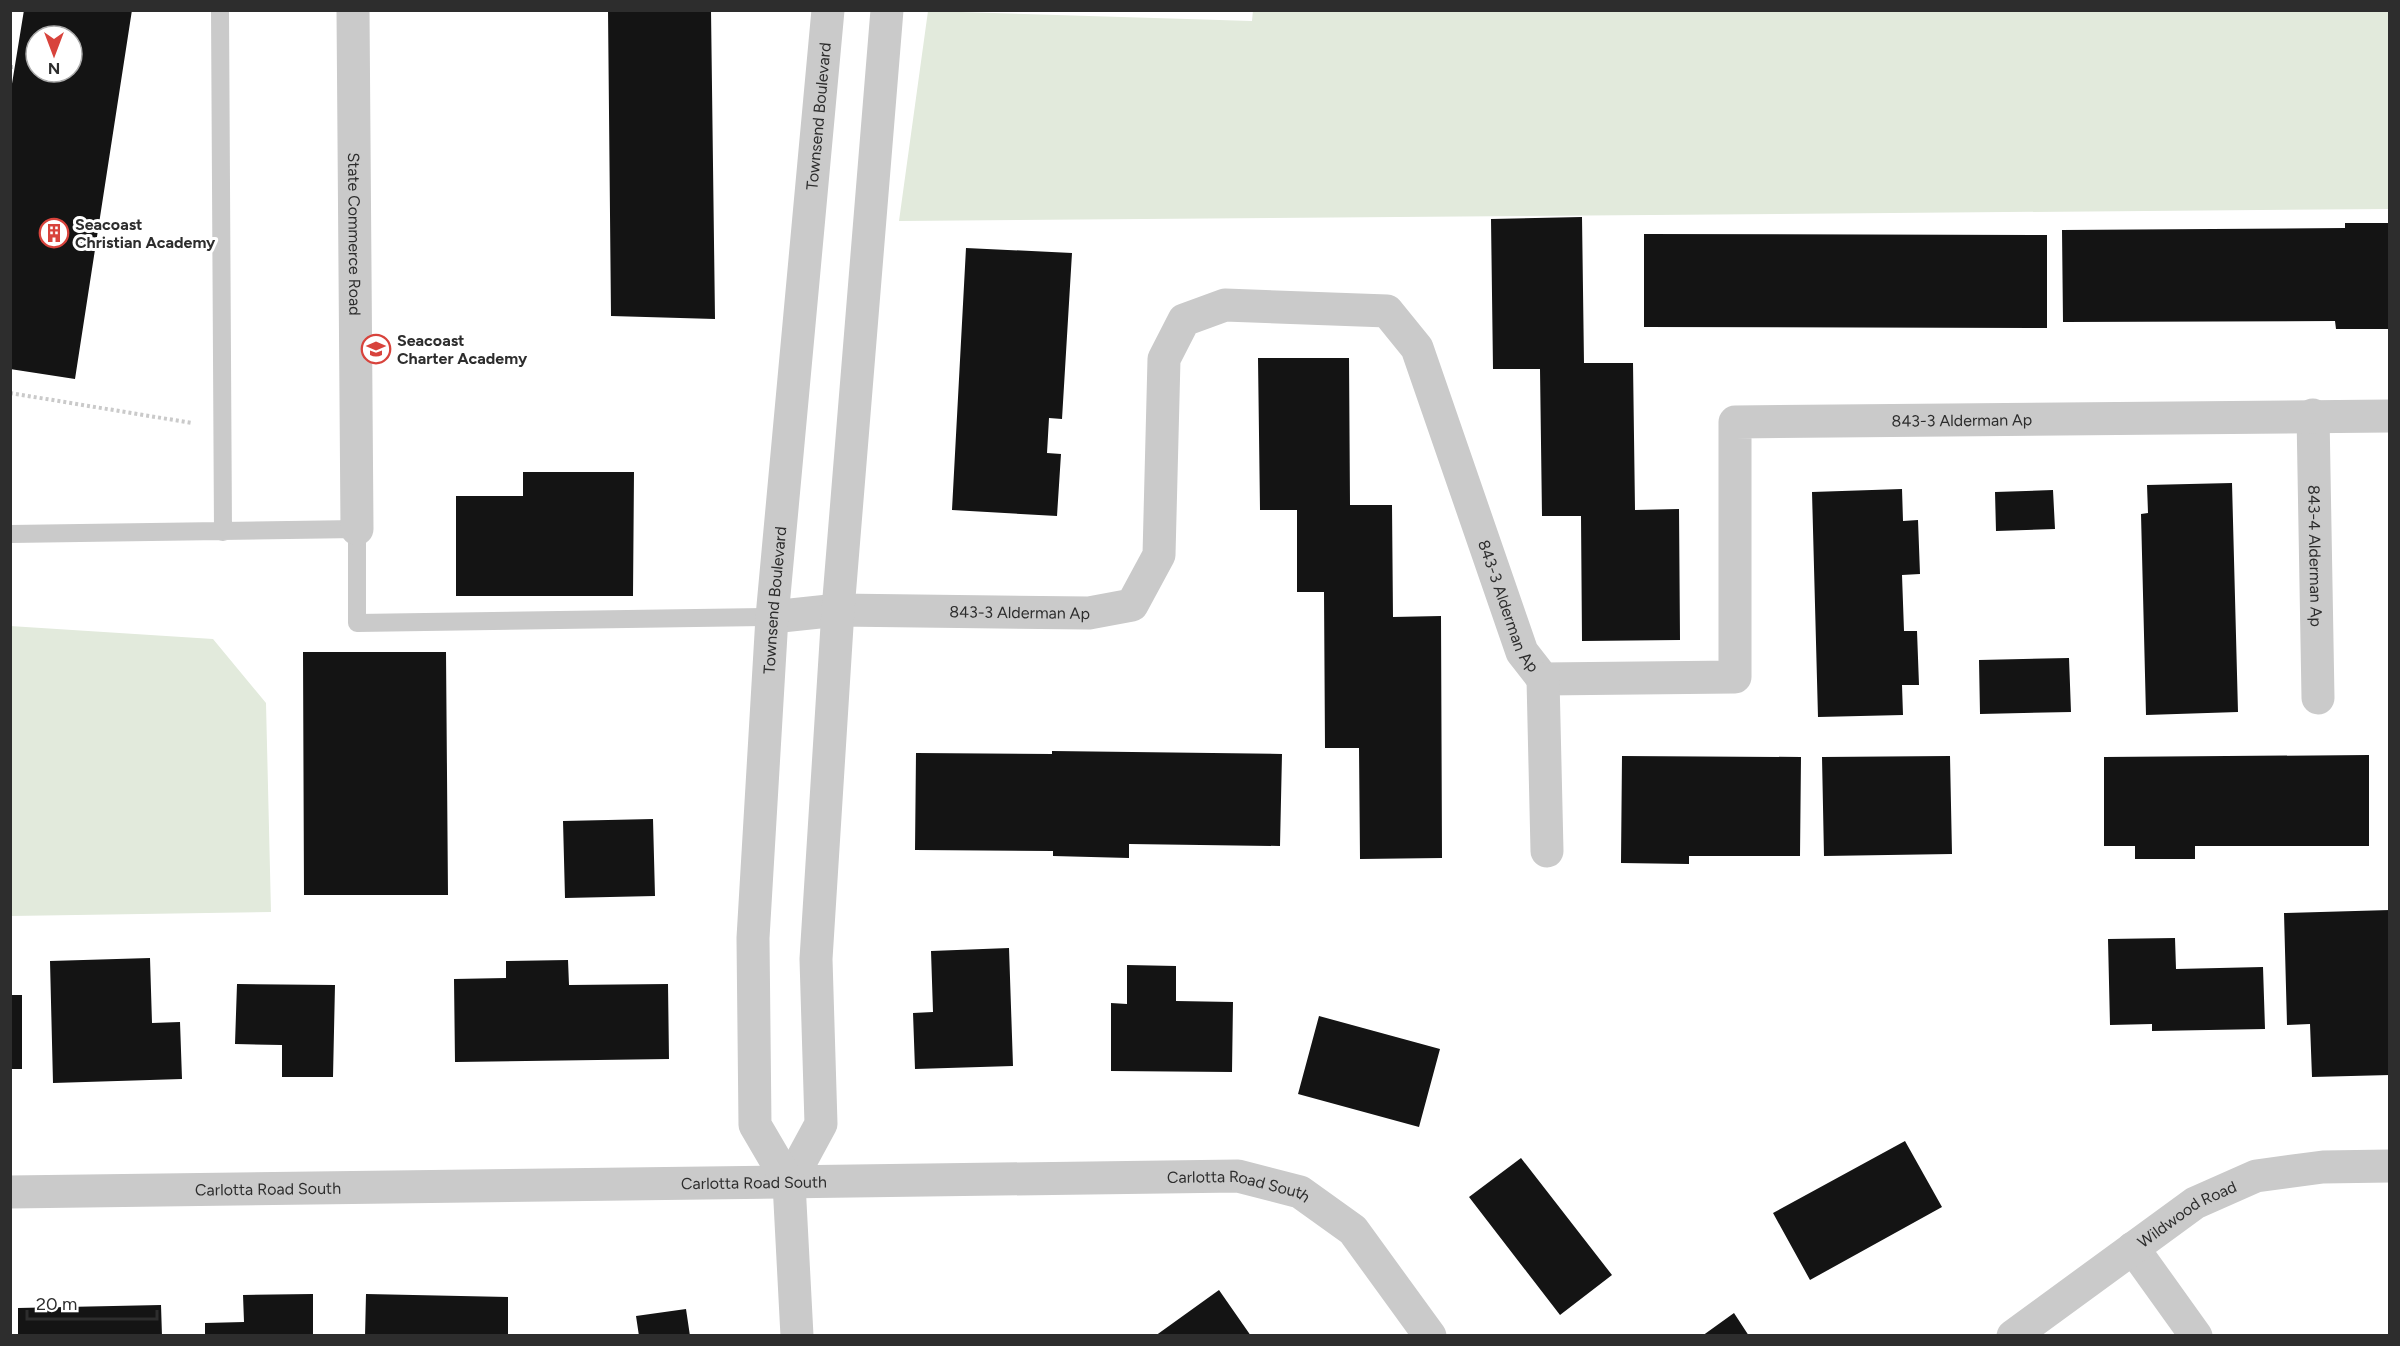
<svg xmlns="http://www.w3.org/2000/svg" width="2400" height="1346" font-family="Figtree,sans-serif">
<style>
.green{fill:#e2eadc}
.building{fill:#141414;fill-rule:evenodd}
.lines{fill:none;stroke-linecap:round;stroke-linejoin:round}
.path{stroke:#cacaca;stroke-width:4;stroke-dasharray:3 3;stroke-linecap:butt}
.service{stroke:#cacaca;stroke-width:18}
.minor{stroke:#cacaca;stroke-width:33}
.tertiary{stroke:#cacaca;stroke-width:33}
.labels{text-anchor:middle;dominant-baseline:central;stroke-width:6;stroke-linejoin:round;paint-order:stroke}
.street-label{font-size:16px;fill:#2d2d2d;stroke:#fff}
.poi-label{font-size:16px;font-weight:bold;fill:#2d2d2d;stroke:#fff;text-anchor:start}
</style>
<rect width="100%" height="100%" fill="#fff"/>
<path class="green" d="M1253,10l1136,1v198l-1490,12 29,-210 324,10z
M10,626l203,13 53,64 5,209 -260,4z"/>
<path class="building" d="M24,10h108l-57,369 -65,-10v-273zM36,36h36v36h-36z
M608,10h103l4,309 -104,-3z
M1582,217l2,146h49l2,147 44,-1 1,131 -98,1 -1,-125h-39l-2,-147h-47l-2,-150z
M2345,223h45v106h-54l-1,-8 -272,1 -1,-92 283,-2z
M1644,234l403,1v93l-403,-1z
M966,248l106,5 -10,166 -13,-1 -2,35 14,1 -4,62 -105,-6z
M1258,358h91l1,147h42l1,112 48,-1 1,242 -82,1 -1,-111h-34l-1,-156h-27v-82h-37z
M523,472h111l-1,124h-177v-100h67z
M2232,483l6,229 -92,3 -5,-201 7,-1 -1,-28z
M1902,489l1,32 15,-1 2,54 -18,1 2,56h13l2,54h-17l1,30 -85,2 -6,-225z
M2053,490l2,39 -59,2 -1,-39z
M303,652h143l2,243h-144z
M2069,658l2,54 -91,2 -1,-54z
M1052,751l230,3 -2,92 -151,-2v14l-76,-2v-5l-138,-1 1,-97 136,1z
M2369,755v91h-174v13h-60v-13h-31v-89z
M1622,756l179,1 -1,99h-111v8l-68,-1z
M1950,756l2,98 -128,2 -2,-99z
M653,819l2,77 -90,2 -2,-77z
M2390,910v165l-78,2 -2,-53 -23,1 -3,-112z
M2175,938l1,31 87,-2 2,62 -113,2v-7l-42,1 -2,-86z
M1009,948l4,118 -98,3 -2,-56 20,-1 -2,-61z
M150,958l2,65 28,-1 2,57 -129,4 -3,-122z
M568,960l1,25 99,-1 1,75 -214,3 -1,-83 52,-1v-17z
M1127,965l49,1v35l57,1 -1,70 -121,-1v-68l16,1z
M237,984l98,1 -2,92h-51v-32l-47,-1z
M10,995h12v74h-12z
M1319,1016l121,33 -21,78 -121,-33z
M1905,1141l37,66 -132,73 -37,-67z
M1521,1158l91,117 -52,40 -91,-118z
M1219,1290l32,46h-96z
M313,1294v42h-108v-13l39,-1 -1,-27z
M366,1294l142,3v39h-143z
M161,1305l1,31h-144v-28z
M686,1309l4,27h-51l-3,-20z
M1734,1313l15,23h-47z"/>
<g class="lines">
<path class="path" d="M10,67h5
M10,393l182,30"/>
<path class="service" d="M220,10l3,522
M10,534l347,-5v94l415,-6"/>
<g class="minor">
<path id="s1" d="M353,10l4,519"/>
<path id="s2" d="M2313,415l5,283"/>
<path id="s3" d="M772,617l66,-7 251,3 43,-8 27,-50 5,-196 20,-39 41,-15 162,6 30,37 105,304 21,27 192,-2v-255l655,-6"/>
<path d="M1543,679l4,172"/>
<path id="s4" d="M10,1192l1228,-16 62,16 53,38 77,106"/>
<path d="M2133,1248l63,88"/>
<path id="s5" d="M2013,1336l182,-133 61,-27 67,-9 67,-1"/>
</g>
<g class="tertiary">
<path d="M789,1183l32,-59 -5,-165 22,-349 49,-600"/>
<path id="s6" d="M797,1336l-8,-153 -34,-58 -2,-187 19,-321 56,-607"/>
</g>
</g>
<defs>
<g id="building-ring" transform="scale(1.5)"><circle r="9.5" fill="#fff" stroke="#d8433c" stroke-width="1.5"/><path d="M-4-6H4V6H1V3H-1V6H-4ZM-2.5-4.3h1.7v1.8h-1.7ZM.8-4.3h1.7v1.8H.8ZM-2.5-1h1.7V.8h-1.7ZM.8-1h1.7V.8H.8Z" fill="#d8433c"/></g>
<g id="school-ring" transform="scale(1.5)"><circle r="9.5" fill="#fff" stroke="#d8433c" stroke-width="1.5"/><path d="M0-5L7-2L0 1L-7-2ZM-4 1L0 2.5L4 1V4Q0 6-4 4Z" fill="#d8433c"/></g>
</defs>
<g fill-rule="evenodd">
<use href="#building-ring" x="54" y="233"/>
<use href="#school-ring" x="376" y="349"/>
</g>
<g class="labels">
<g class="street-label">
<text stroke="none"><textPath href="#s6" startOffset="1232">Townsend Boulevard</textPath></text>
<text stroke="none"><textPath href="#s1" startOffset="224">State Commerce Road</textPath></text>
<text stroke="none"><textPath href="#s3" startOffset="1941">843-3 Alderman Ap</textPath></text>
<text stroke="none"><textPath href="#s2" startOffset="141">843-4 Alderman Ap</textPath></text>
<text stroke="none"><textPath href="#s6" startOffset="746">Townsend Boulevard</textPath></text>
<text stroke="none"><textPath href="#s3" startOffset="1185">843-3 Alderman Ap</textPath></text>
<text stroke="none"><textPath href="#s3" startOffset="248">843-3 Alderman Ap</textPath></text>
<text stroke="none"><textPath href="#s4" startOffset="744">Carlotta Road South</textPath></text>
<text stroke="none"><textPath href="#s4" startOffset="258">Carlotta Road South</textPath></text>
<text stroke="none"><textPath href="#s4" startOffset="1230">Carlotta Road South</textPath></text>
<text stroke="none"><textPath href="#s5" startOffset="213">Wildwood Road</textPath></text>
</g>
<g class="poi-label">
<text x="75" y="224">Seacoast<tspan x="75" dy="18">Christian Academy</tspan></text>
<text x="397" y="340">Seacoast<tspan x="397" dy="18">Charter Academy</tspan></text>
</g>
</g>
<rect width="2400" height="1346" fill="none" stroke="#2d2d2d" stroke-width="24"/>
<g transform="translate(54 54) rotate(180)"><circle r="28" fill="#ffffff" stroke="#ababab" stroke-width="1.5"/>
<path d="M0-4.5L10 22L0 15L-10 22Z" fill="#d8433c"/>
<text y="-9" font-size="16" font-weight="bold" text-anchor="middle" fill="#2d2d2d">N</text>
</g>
<path d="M27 1310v9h130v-9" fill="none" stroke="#2d2d2d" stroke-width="3"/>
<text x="36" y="1310" font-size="18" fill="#2d2d2d" stroke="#ffffff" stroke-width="4.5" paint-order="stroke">20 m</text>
</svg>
